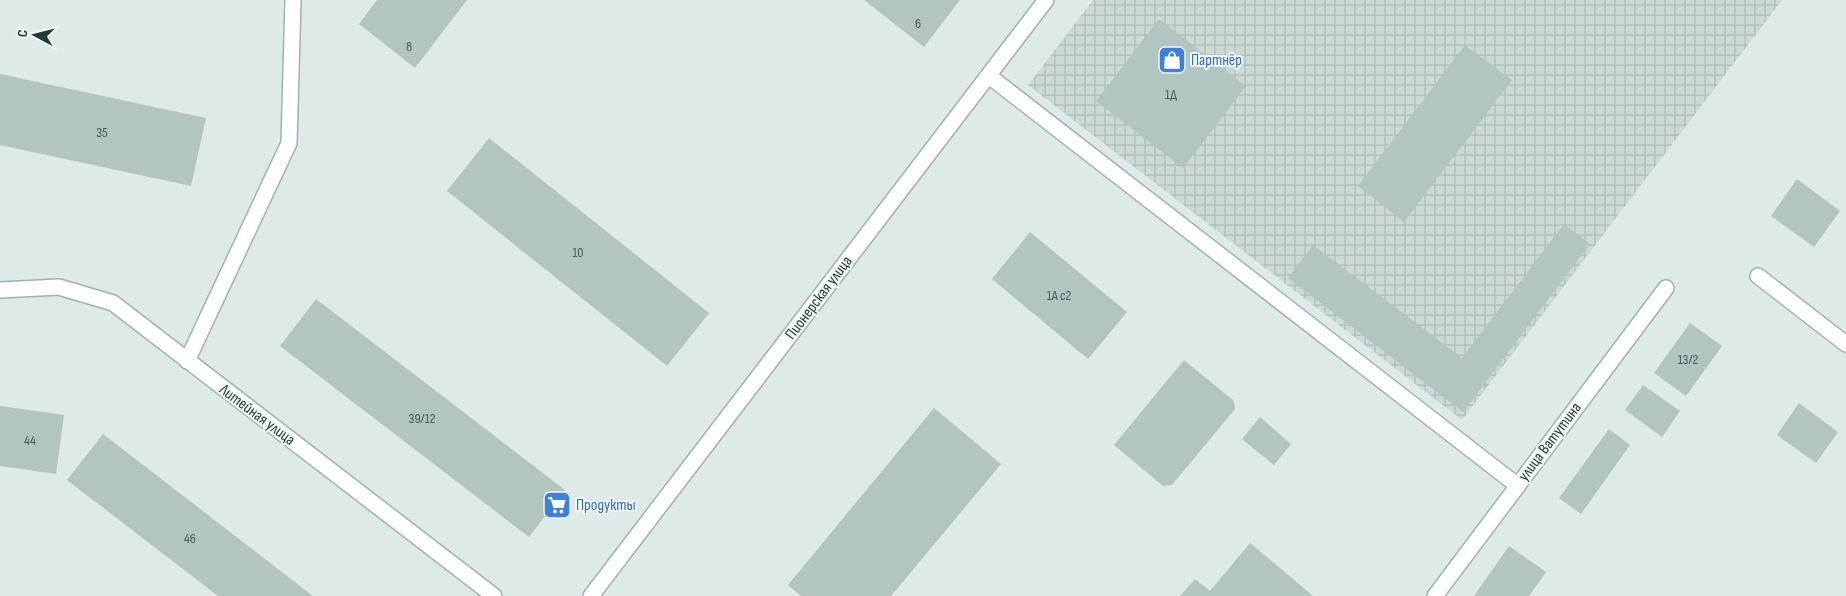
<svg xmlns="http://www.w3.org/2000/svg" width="1846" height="596" viewBox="0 0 1846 596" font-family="'Sofia Sans Condensed',sans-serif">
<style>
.industrial{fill:url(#industrial-grid)}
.building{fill:#b3c5c1}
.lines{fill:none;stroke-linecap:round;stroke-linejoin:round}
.minor-casing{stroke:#a0b2af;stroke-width:18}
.minor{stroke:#fff;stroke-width:15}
.labels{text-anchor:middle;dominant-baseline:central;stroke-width:4;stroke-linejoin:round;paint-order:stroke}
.number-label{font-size:14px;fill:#435e5a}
.shop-label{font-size:16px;fill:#366cbe;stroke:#eef7f4;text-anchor:start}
.street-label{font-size:16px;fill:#1e3b38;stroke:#eef7f4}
</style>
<defs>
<pattern id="industrial-grid" width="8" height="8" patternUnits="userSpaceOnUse" patternTransform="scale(1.25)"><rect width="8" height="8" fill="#ccdad6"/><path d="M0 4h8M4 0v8" fill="none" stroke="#afbcb8"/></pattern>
</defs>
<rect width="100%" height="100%" fill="#ddeae7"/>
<path class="industrial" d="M 1093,0 L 1782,0 L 1462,420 L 1028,85 Z"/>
<path class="building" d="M 377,0 L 467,0 L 415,68 L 359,24 Z
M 864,0 L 960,0 L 924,47 Z
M 1159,19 L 1246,86 L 1183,168 L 1096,101 Z
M 1465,45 L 1512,80 L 1404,222 L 1358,186 Z
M 0,74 L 206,118 L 191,186 L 0,145 Z
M 489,138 L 709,313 L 667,366 L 447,191 Z
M 1797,179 L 1840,211 L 1814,247 L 1771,216 Z
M 1564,224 L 1590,244 L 1463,412 L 1288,278 L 1313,245 L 1462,358 Z
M 1030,232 L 1127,312 L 1088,359 L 992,279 Z
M 316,299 L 565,490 L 529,537 L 280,346 Z
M 1690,323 L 1722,346 L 1686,396 L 1654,373 Z
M 1184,360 L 1234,401 L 1235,409 L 1172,485 L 1163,486 L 1114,445 Z
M 1643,385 L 1680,411 L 1662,437 L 1625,410 Z
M 1799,403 L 1838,432 L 1816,463 L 1777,435 Z
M 0,406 L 64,415 L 56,474 L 0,466 Z
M 934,408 L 1001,464 L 891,596 L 801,596 L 788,585 Z
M 1260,417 L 1291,444 L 1274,465 L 1242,439 Z
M 1609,429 L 1630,445 L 1581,514 L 1559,498 Z
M 103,434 L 313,596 L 218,596 L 67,480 Z
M 1250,543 L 1313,596 L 1180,596 L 1195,579 L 1210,591 Z
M 1509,546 L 1546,572 L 1529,596 L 1474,596 Z"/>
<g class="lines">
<g class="minor-casing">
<path id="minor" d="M 989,76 L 1518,486
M 1758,276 L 1846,344
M 0,290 L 59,287 L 113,303 L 494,596
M 187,361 L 289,143 L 293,0
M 591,596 L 1046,0
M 1435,596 L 1666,288"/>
</g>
<use href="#minor" class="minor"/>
</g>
<defs>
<g id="shop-square" transform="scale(1.4375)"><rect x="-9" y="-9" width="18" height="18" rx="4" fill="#3f7fe0" stroke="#eef7f4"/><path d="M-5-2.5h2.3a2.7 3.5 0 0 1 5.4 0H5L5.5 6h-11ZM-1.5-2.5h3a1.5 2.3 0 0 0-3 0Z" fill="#fff"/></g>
<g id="supermarket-square" transform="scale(1.4375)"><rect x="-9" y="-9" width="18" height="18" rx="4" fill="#3f7fe0" stroke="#eef7f4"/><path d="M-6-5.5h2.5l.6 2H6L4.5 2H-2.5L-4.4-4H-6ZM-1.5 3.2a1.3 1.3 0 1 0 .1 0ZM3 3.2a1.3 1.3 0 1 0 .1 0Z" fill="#fff"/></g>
</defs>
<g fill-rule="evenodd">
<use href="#shop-square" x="1172" y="60"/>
<use href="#supermarket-square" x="557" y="505"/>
</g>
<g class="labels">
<g class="number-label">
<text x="918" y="23">6</text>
<text x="409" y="46">8</text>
<text x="1171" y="94">1Д</text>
<text x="102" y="132">35</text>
<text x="578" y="252">10</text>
<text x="1059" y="295">1А с2</text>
<text x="1688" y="359">13/2</text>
<text x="422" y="418">39/12</text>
<text x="30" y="440">44</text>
<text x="190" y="538">46</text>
</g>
<g class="shop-label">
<text x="1191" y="60">Партнёр</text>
<text x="576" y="505">Продукты</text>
</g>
<g class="street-label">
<text transform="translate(819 298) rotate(-53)">Пионерская улица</text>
<text transform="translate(257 415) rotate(37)">Литейная улица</text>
<text transform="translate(1550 442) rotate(-53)">улица Ватутина</text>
</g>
</g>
<g transform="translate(35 35) rotate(277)" stroke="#eef7f4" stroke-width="4" paint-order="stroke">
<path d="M0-4L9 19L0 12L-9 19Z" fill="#1e3b38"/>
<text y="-8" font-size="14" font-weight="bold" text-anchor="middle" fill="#1e3b38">С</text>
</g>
</svg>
